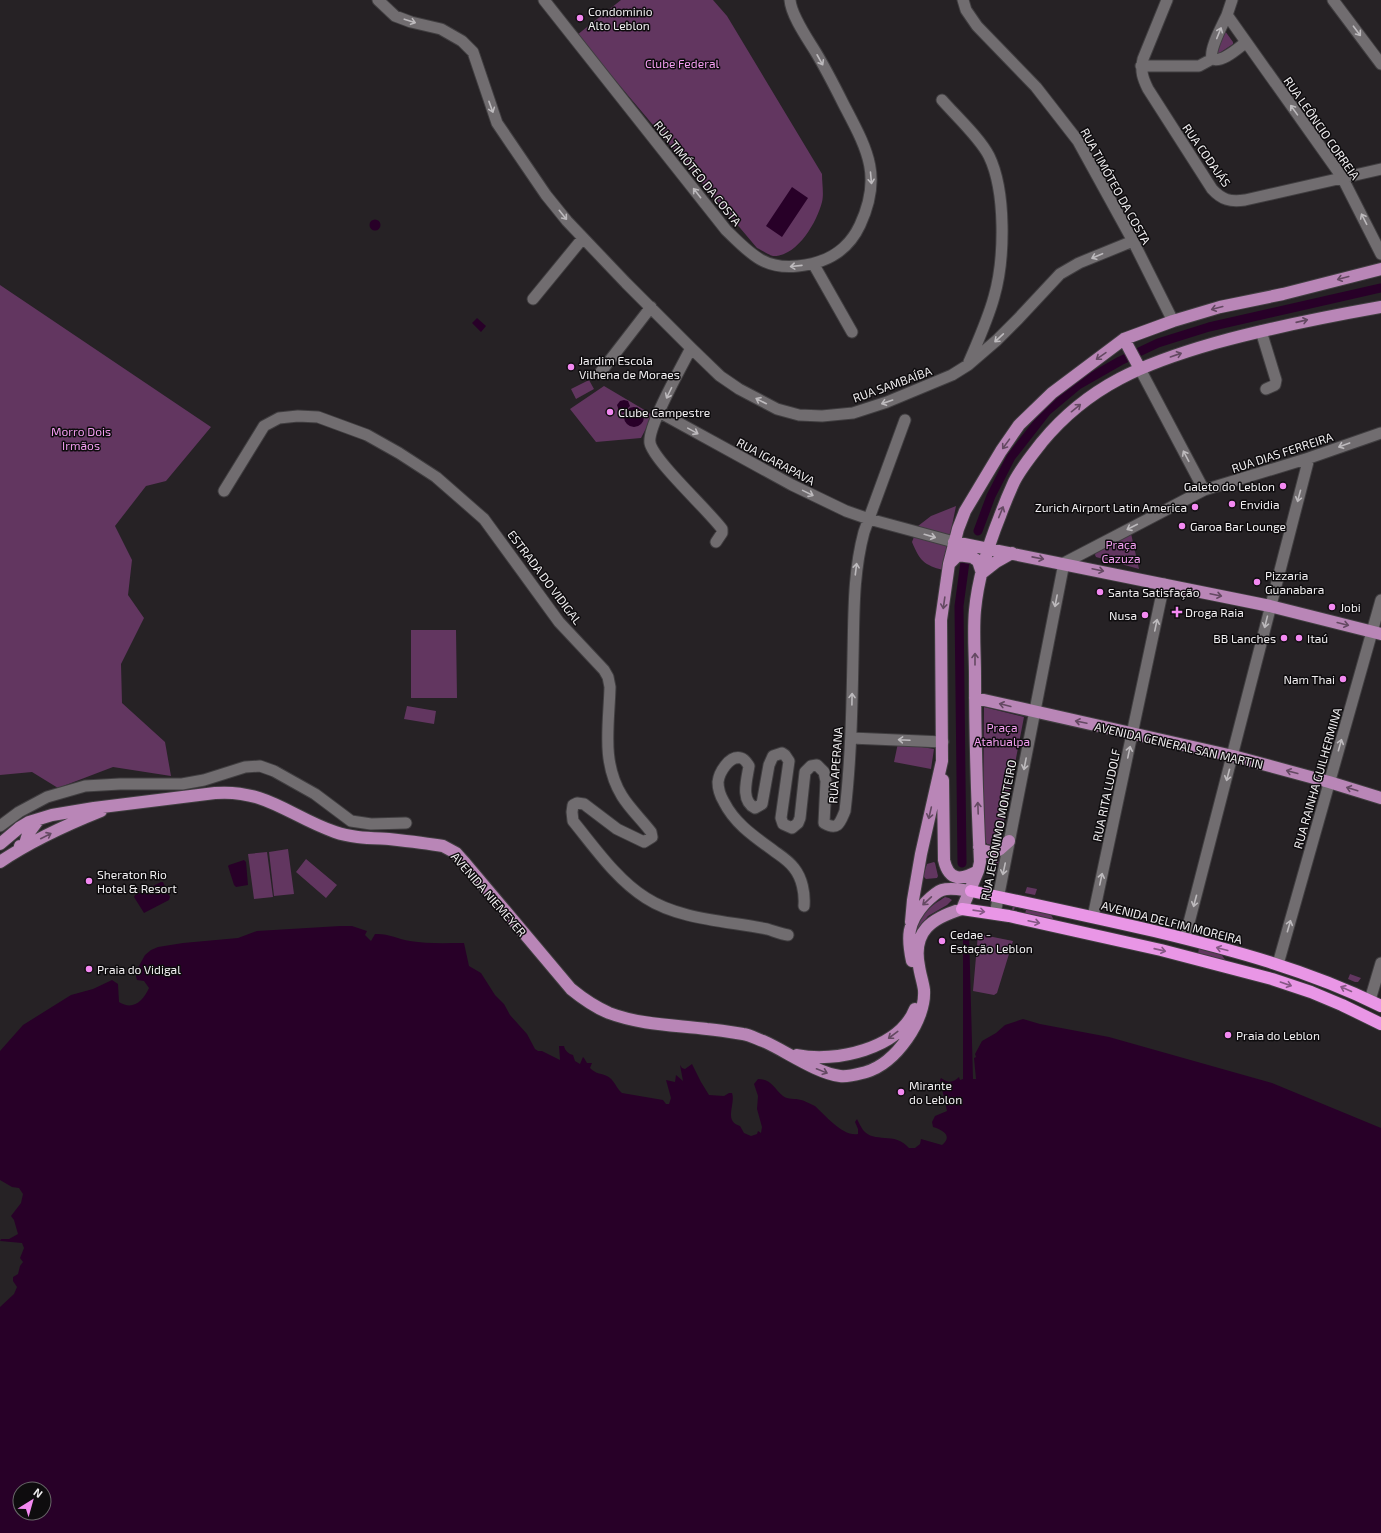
<svg xmlns="http://www.w3.org/2000/svg" width="1381" height="1533" viewBox="0 0 1381 1533" font-family="'Exo 2',sans-serif">
<style>
.green{fill:#623660}
.water{fill:#280028;fill-rule:evenodd}
.lines{fill:none;stroke-linecap:round;stroke-linejoin:round}
.canal{stroke:#280028;stroke-width:9}
.minor-casing{stroke:#403e40;stroke-width:13}
.major-casing{stroke:#403e40;stroke-width:14}
.highway-casing{stroke:#403e40;stroke-width:14}
.minor{stroke:#716d70;stroke-width:11}
.major{stroke:#b986b7;stroke-width:12}
.highway{stroke:#e996e6;stroke-width:12}
.oneway{stroke:#bdbabd}
.oneway2{stroke:#644962}
.oneway3{stroke:#865885}
.poi-dot{fill:#f389f1;stroke:#0e0c0e;stroke-width:1.5}
.labels{text-anchor:middle;dominant-baseline:central;stroke-width:3;stroke-linejoin:round;paint-order:stroke}
.poi-label{font-size:12px;fill:#f0eef0;stroke:#0e0c0e;text-anchor:start}
.park-label{font-size:12px;fill:#f39df0;stroke:#0e0c0e}
.street-label{font-size:12px;fill:#f0eef0;stroke:#0e0c0e}
</style>
<rect width="100%" height="100%" fill="#262225"/>
<path class="green" d="M 621,0 L 713,0 L 727,16 L 822,174 C 822,183 824,194 822,202 C 817,222 797,257 773,256 C 768,255 762,250 757,248 L 577,35 Z
M 1225,31 L 1233,42 L 1233,44 L 1218,54 L 1217,53 L 1222,32 Z
M 0,285 L 211,427 L 166,481 L 146,486 L 115,526 L 132,560 L 128,595 L 144,618 L 121,664 L 122,703 L 165,742 L 171,776 L 113,767 L 58,788 L 32,772 L 0,775 Z
M 589,380 L 594,389 L 576,399 L 571,389 Z
M 604,386 L 653,415 L 641,438 L 596,442 L 570,409 Z
M 956,506 L 943,570 C 924,565 920,561 912,542 L 918,526 L 931,516 Z
M 1130,529 L 1139,569 L 1096,557 L 1095,555 L 1096,551 Z
M 411,630 L 456,630 L 457,698 L 411,698 Z
M 407,706 L 436,711 L 434,724 L 404,719 Z
M 984,707 L 1024,717 L 1000,841 L 996,846 L 987,844 L 983,838 Z
M 898,743 L 934,749 L 931,769 L 894,762 Z
M 288,849 L 294,894 L 274,896 L 269,852 Z
M 267,852 L 273,897 L 254,899 L 248,854 Z
M 985,856 L 994,860 L 1000,858 L 995,875 L 985,870 Z
M 306,859 L 337,885 L 326,898 L 296,872 Z
M 934,862 L 935,863 L 938,876 L 937,878 L 926,879 L 923,876 L 927,864 Z
M 1027,887 L 1037,889 L 1035,895 L 1025,893 Z
M 945,897 L 949,898 L 952,900 L 947,905 L 928,916 L 915,933 C 915,916 933,905 945,897 Z
M 1013,905 L 1050,913 L 1054,920 L 1025,914 L 1026,910 L 1015,907 L 1014,910 L 1012,910 Z
M 978,934 L 1013,941 L 997,993 L 994,995 L 973,991 Z
M 1199,948 L 1221,954 L 1226,961 L 1198,954 Z
M 1350,974 L 1361,978 L 1358,982 L 1355,982 L 1348,979 Z"/>
<path class="water" d="M 792,187 L 808,198 L 782,237 L 766,226 Z
M369.5 225a5.5 5.5 0 1 1 11 0a5.5 5.5 0 1 1-11 0Z
M 477,318 L 486,326 L 481,332 L 472,323 Z
M 624,400 L 628,401 L 630,406 L 623,413 L 619,411 L 617,405 L 620,401 Z
M624 417a10 10 0 1 1 20 0a10 10 0 1 1-20 0Z
M 244,860 L 246,862 L 248,885 L 236,887 L 234,885 L 228,866 L 229,865 Z
M 161,882 L 163,882 L 170,897 L 169,900 L 144,913 L 134,897 L 135,895 Z
M 340,926 L 352,926 L 367,931 L 365,935 L 371,941 L 375,934 C 387,933 398,939 410,941 C 427,944 446,943 464,943 L 469,966 L 481,973 L 495,995 L 504,1004 L 510,1015 L 527,1034 L 535,1049 L 538,1051 L 542,1051 L 560,1060 L 559,1046 L 564,1046 C 565,1051 569,1054 573,1055 L 575,1061 L 580,1064 L 583,1057 L 584,1058 L 587,1063 L 592,1063 L 590,1068 C 596,1074 600,1073 607,1076 C 614,1079 616,1088 622,1093 L 663,1100 L 666,1104 L 669,1104 L 671,1098 L 666,1080 L 675,1082 L 676,1075 L 683,1081 L 680,1065 L 682,1068 L 685,1069 L 692,1064 L 701,1082 L 709,1095 L 724,1096 L 729,1093 L 732,1093 C 736,1104 723,1121 740,1126 L 744,1133 L 751,1136 L 757,1134 L 758,1131 L 761,1133 L 762,1127 L 757,1109 L 758,1096 L 754,1084 L 758,1079 C 772,1079 774,1089 783,1096 C 788,1100 795,1098 801,1100 C 803,1100 813,1105 815,1106 C 825,1115 843,1137 858,1134 L 858,1129 L 855,1122 L 857,1119 C 859,1123 861,1127 863,1130 C 874,1144 895,1131 909,1148 L 915,1148 L 920,1144 L 921,1139 L 942,1145 C 953,1136 943,1130 933,1127 L 932,1122 L 935,1116 L 947,1111 L 940,1080 L 941,1078 C 948,1083 953,1083 959,1077 L 960,1080 L 963,1079 L 963,932 L 969,932 L 973,1079 L 976,1079 L 974,1058 L 976,1057 L 975,1054 L 982,1041 L 996,1033 L 1005,1025 L 1023,1019 L 1040,1024 L 1109,1037 L 1272,1083 L 1381,1128 L 1381,1533 L 0,1533 L 0,1307 L 14,1294 L 17,1287 L 13,1281 L 13,1277 L 18,1274 L 20,1266 L 23,1262 L 20,1258 L 24,1248 L 22,1243 L 0,1241 L 1,1239 L 9,1239 L 18,1234 L 14,1220 L 11,1216 L 21,1203 L 23,1194 L 19,1188 L 12,1187 L 0,1180 L 0,1051 L 23,1025 L 71,995 L 93,989 L 112,980 L 118,984 L 119,1002 C 133,1011 143,1001 149,988 L 144,981 L 137,980 L 135,973 L 145,955 L 151,950 L 158,947 L 183,943 L 238,938 L 257,931 ZM 20,1489 L 44,1489 L 44,1513 L 20,1513 Z"/>
<g class="lines">
<path class="canal" d="M 978,531 L 991,496 L 1011,457 L 1047,411 L 1078,385 L 1120,361 L 1158,343 L 1209,327 L 1381,288
M 962,863 L 959,606 L 965,562"/>
<g class="minor-casing">
<path id="minor" d="M 378,0 L 395,16 L 411,22 L 441,29 L 462,41 L 473,52 L 497,123 L 546,195 L 567,221 L 626,283 L 691,348 L 720,376 L 739,389 L 777,409 L 799,415 L 822,416 L 853,413 L 887,402 L 952,375 L 968,365 L 997,340 L 1018,319 L 1060,274 L 1079,263 L 1133,241
M 544,0 L 726,230 C 749,252 763,270 798,266 C 827,263 848,251 860,225 C 883,176 867,149 844,105 C 835,87 826,69 815,51 C 807,38 791,15 790,0
M 963,0 L 966,10 L 977,26 L 1036,87 L 1078,141 L 1133,241 L 1173,321
M 1167,0 L 1143,59 C 1140,71 1143,79 1148,89 L 1212,189 C 1222,200 1230,202 1245,200 L 1381,169
M 1232,0 L 1227,15 L 1342,177 L 1381,254
M 1333,0 L 1381,64
M 1227,15 C 1222,26 1209,49 1212,59 C 1222,63 1237,49 1245,43
M 1141,66 L 1199,66 L 1212,59
M 942,100 C 955,115 980,138 989,156 C 1006,191 1005,259 994,297 C 988,319 978,341 969,362
M 814,265 L 852,332
M 533,299 L 583,238
M 1261,331 L 1276,380 L 1275,385 L 1266,389
M 691,348 C 682,366 647,427 650,443 C 654,461 708,510 722,529 L 722,533 L 716,542
M 1140,369 L 1204,490
M 600,373 L 651,307
M 659,412 L 792,485 L 846,511 L 869,519 L 954,542
M 224,491 L 264,426 L 279,418 L 298,416 L 318,417 L 367,435 L 399,453 L 436,477 L 484,519 L 559,622 L 604,670 L 608,677 L 610,687 C 609,725 601,762 622,796 C 630,809 642,820 651,832 L 652,837 L 644,842 L 617,829 L 584,804 L 577,803 L 573,805 L 572,812 L 573,821 C 595,848 617,880 646,898 C 680,920 729,921 767,929 C 774,931 781,934 788,935
M 851,738 L 943,742
M 0,826 L 19,812 L 47,797 L 85,786 L 120,784 L 182,784 L 204,780 L 245,767 L 260,766 L 274,771 L 315,794 L 351,821 L 371,824 L 406,823
M 804,906 C 805,893 802,878 794,868 C 789,861 781,856 774,851 C 755,837 735,824 724,802 C 721,797 718,789 718,782 C 719,773 729,755 741,758 C 745,759 747,763 749,766 C 747,779 740,801 755,808 L 762,804 L 769,765 L 773,756 L 782,753 L 785,755 L 789,761 L 781,818 L 783,824 L 792,828 L 798,823 L 800,818 L 805,772 L 811,766 L 817,765 L 824,772 L 826,781 L 824,823 C 838,831 840,823 845,811 C 851,760 852,708 853,656 C 854,614 853,573 864,532 L 905,420
M 995,914 L 1064,563 L 1204,490 L 1309,458 L 1381,433
M 1093,917 L 1164,584
M 1185,938 L 1309,458
M 1278,964 L 1381,600
M 1370,1000 L 1381,963"/>
</g>
<g class="major-casing">
<path id="major" d="M 1124,339 L 1140,369
M 954,542 L 1270,606 L 1381,634
M 949,564 L 958,555 L 972,557 L 978,561 L 982,573
M 982,573 L 996,562 L 1012,553
M 975,698 L 1233,756 L 1329,782 L 1381,798
M 943,780 L 944,860 C 949,882 962,880 978,871
M 0,844 L 19,828 L 29,822 L 52,815 L 94,808 L 215,793 C 266,789 291,817 335,832 C 352,838 371,838 389,839 C 407,841 425,843 443,846 L 456,853 L 465,863 L 571,989 C 582,998 595,1007 609,1013 C 641,1025 674,1025 707,1029 C 719,1030 731,1032 743,1034 C 750,1035 757,1039 763,1041 C 786,1051 816,1073 840,1076 C 849,1077 858,1074 866,1072 C 896,1063 926,1020 924,990 C 923,982 920,974 919,966 C 912,931 932,918 962,909 L 978,871 L 980,862 C 977,799 975,737 975,675 C 975,654 973,631 975,610 C 978,578 988,546 1000,516 C 1004,505 1009,493 1014,482 C 1021,468 1032,455 1042,442 C 1089,385 1145,363 1215,343 C 1269,328 1325,317 1381,307
M 20,846 L 24,847 L 28,834 L 39,819
M 979,847 L 982,850 L 993,853 L 1000,849 L 1009,841
M 0,862 C 31,841 66,825 101,811
M 911,922 L 913,900 L 921,854 L 942,761 L 941,620 L 949,564 L 958,529 L 965,511 L 1001,451 L 1019,425 L 1052,393 L 1124,339 L 1173,321 L 1220,307 L 1283,294 L 1381,269
M 912,961 C 907,937 907,923 925,903 C 929,899 936,892 942,890 C 951,887 962,890 971,891
M 797,1055 C 835,1063 899,1049 915,1009"/>
</g>
<g class="highway-casing">
<path id="highway" d="M 971,891 C 1032,904 1093,917 1154,931 C 1233,950 1308,970 1381,1006
M 962,909 L 1009,916 L 1161,950 L 1272,979 L 1311,992 L 1342,1005 L 1381,1024"/>
</g>
<use href="#minor" class="minor"/>
<use href="#major" class="major"/>
<use href="#highway" class="highway"/>
</g>
<defs><path id="oneway-shaft" d="M-6 0H5M1.5-3L5.5 0L1.5 3" fill="none" stroke-width="1.6" stroke-linecap="round" stroke-linejoin="round"/></defs>
<g class="oneway">
<use href="#oneway-shaft" transform="translate(410 21) rotate(18)"/>
<use href="#oneway-shaft" transform="translate(1357 31) rotate(53)"/>
<use href="#oneway-shaft" transform="translate(1219 33) rotate(-68)"/>
<use href="#oneway-shaft" transform="translate(820 60) rotate(61)"/>
<use href="#oneway-shaft" transform="translate(491 107) rotate(70)"/>
<use href="#oneway-shaft" transform="translate(1294 110) rotate(-126)"/>
<use href="#oneway-shaft" transform="translate(871 178) rotate(85)"/>
<use href="#oneway-shaft" transform="translate(697 193) rotate(-128)"/>
<use href="#oneway-shaft" transform="translate(563 215) rotate(51)"/>
<use href="#oneway-shaft" transform="translate(1364 219) rotate(-117)"/>
<use href="#oneway-shaft" transform="translate(1097 256) rotate(157)"/>
<use href="#oneway-shaft" transform="translate(796 266) rotate(174)"/>
<use href="#oneway-shaft" transform="translate(999 338) rotate(137)"/>
<use href="#oneway-shaft" transform="translate(669 393) rotate(116)"/>
<use href="#oneway-shaft" transform="translate(761 401) rotate(-153)"/>
<use href="#oneway-shaft" transform="translate(887 402) rotate(161)"/>
<use href="#oneway-shaft" transform="translate(693 431) rotate(29)"/>
<use href="#oneway-shaft" transform="translate(1344 445) rotate(160)"/>
<use href="#oneway-shaft" transform="translate(1186 456) rotate(-118)"/>
<use href="#oneway-shaft" transform="translate(808 493) rotate(26)"/>
<use href="#oneway-shaft" transform="translate(1299 496) rotate(105)"/>
<use href="#oneway-shaft" transform="translate(1132 527) rotate(153)"/>
<use href="#oneway-shaft" transform="translate(930 536) rotate(16)"/>
<use href="#oneway-shaft" transform="translate(856 569) rotate(-83)"/>
<use href="#oneway-shaft" transform="translate(1056 601) rotate(101)"/>
<use href="#oneway-shaft" transform="translate(1266 622) rotate(104)"/>
<use href="#oneway-shaft" transform="translate(1156 625) rotate(-78)"/>
<use href="#oneway-shaft" transform="translate(852 699) rotate(-89)"/>
<use href="#oneway-shaft" transform="translate(904 740) rotate(-177)"/>
<use href="#oneway-shaft" transform="translate(1340 745) rotate(-74)"/>
<use href="#oneway-shaft" transform="translate(1129 752) rotate(-78)"/>
<use href="#oneway-shaft" transform="translate(1025 764) rotate(101)"/>
<use href="#oneway-shaft" transform="translate(1228 775) rotate(105)"/>
<use href="#oneway-shaft" transform="translate(1004 869) rotate(102)"/>
<use href="#oneway-shaft" transform="translate(1101 879) rotate(-78)"/>
<use href="#oneway-shaft" transform="translate(1195 901) rotate(105)"/>
<use href="#oneway-shaft" transform="translate(1289 926) rotate(-74)"/>
</g>
<g class="oneway2">
<use href="#oneway-shaft" transform="translate(1343 278) rotate(165)"/>
<use href="#oneway-shaft" transform="translate(1217 308) rotate(165)"/>
<use href="#oneway-shaft" transform="translate(1302 321) rotate(-13)"/>
<use href="#oneway-shaft" transform="translate(1176 355) rotate(-19)"/>
<use href="#oneway-shaft" transform="translate(1101 356) rotate(145)"/>
<use href="#oneway-shaft" transform="translate(1076 408) rotate(-39)"/>
<use href="#oneway-shaft" transform="translate(1006 444) rotate(126)"/>
<use href="#oneway-shaft" transform="translate(1001 512) rotate(-68)"/>
<use href="#oneway-shaft" transform="translate(1038 558) rotate(11)"/>
<use href="#oneway-shaft" transform="translate(1098 570) rotate(12)"/>
<use href="#oneway-shaft" transform="translate(1216 595) rotate(12)"/>
<use href="#oneway-shaft" transform="translate(944 603) rotate(98)"/>
<use href="#oneway-shaft" transform="translate(1343 624) rotate(14)"/>
<use href="#oneway-shaft" transform="translate(975 659) rotate(-90)"/>
<use href="#oneway-shaft" transform="translate(1005 705) rotate(-166)"/>
<use href="#oneway-shaft" transform="translate(1081 722) rotate(-168)"/>
<use href="#oneway-shaft" transform="translate(1292 772) rotate(-165)"/>
<use href="#oneway-shaft" transform="translate(1352 789) rotate(-163)"/>
<use href="#oneway-shaft" transform="translate(978 808) rotate(-92)"/>
<use href="#oneway-shaft" transform="translate(930 813) rotate(103)"/>
<use href="#oneway-shaft" transform="translate(46 836) rotate(-27)"/>
<use href="#oneway-shaft" transform="translate(927 901) rotate(137)"/>
<use href="#oneway-shaft" transform="translate(893 1035) rotate(143)"/>
<use href="#oneway-shaft" transform="translate(822 1071) rotate(22)"/>
</g>
<g class="oneway3">
<use href="#oneway-shaft" transform="translate(979 911) rotate(8)"/>
<use href="#oneway-shaft" transform="translate(1034 922) rotate(12)"/>
<use href="#oneway-shaft" transform="translate(1222 949) rotate(-165)"/>
<use href="#oneway-shaft" transform="translate(1160 950) rotate(13)"/>
<use href="#oneway-shaft" transform="translate(1286 984) rotate(19)"/>
<use href="#oneway-shaft" transform="translate(1346 989) rotate(-156)"/>
</g>
<g class="poi-dot">
<circle cx="580" cy="18" r="4"/>
<circle cx="571" cy="367" r="4"/>
<circle cx="610" cy="412" r="4"/>
<circle cx="1283" cy="486" r="4"/>
<circle cx="1232" cy="504" r="4"/>
<circle cx="1195" cy="507" r="4"/>
<circle cx="1182" cy="526" r="4"/>
<circle cx="1257" cy="582" r="4"/>
<circle cx="1100" cy="592" r="4"/>
<circle cx="1332" cy="607" r="4"/>
<path d="M1175 606h4v4h4v4h-4v4h-4v-4h-4v-4h4z"/>
<circle cx="1145" cy="615" r="4"/>
<circle cx="1284" cy="638" r="4"/>
<circle cx="1299" cy="638" r="4"/>
<circle cx="1343" cy="679" r="4"/>
<circle cx="89" cy="881" r="4"/>
<circle cx="942" cy="941" r="4"/>
<circle cx="89" cy="969" r="4"/>
<circle cx="1228" cy="1035" r="4"/>
<circle cx="901" cy="1092" r="4"/>
</g>
<g class="labels">
<g class="poi-label">
<text x="588" y="11">Condominio<tspan x="588" dy="14">Alto Leblon</tspan></text>
<text x="579" y="360">Jardim Escola<tspan x="579" dy="14">Vilhena de Moraes</tspan></text>
<text x="618" y="412">Clube Campestre</text>
<text x="1275" y="486" text-anchor="end">Galeto do Leblon</text>
<text x="1240" y="504">Envidia</text>
<text x="1187" y="507" text-anchor="end">Zurich Airport Latin America</text>
<text x="1190" y="526">Garoa Bar Lounge</text>
<text x="1265" y="575">Pizzaria<tspan x="1265" dy="14">Guanabara</tspan></text>
<text x="1108" y="592">Santa Satisfação</text>
<text x="1340" y="607">Jobi</text>
<text x="1185" y="612">Droga Raia</text>
<text x="1137" y="615" text-anchor="end">Nusa</text>
<text x="1276" y="638" text-anchor="end">BB Lanches</text>
<text x="1307" y="638">Itaú</text>
<text x="1335" y="679" text-anchor="end">Nam Thai</text>
<text x="97" y="874">Sheraton Rio<tspan x="97" dy="14">Hotel &amp; Resort</tspan></text>
<text x="950" y="934">Cedae -<tspan x="950" dy="14">Estação Leblon</tspan></text>
<text x="97" y="969">Praia do Vidigal</text>
<text x="1236" y="1035">Praia do Leblon</text>
<text x="909" y="1085">Mirante<tspan x="909" dy="14">do Leblon</tspan></text>
</g>
<g class="park-label">
<text x="682" y="63">Clube Federal</text>
<text x="81" y="431">Morro Dois<tspan x="81" dy="14">Irmãos</tspan></text>
<text x="1121" y="544">Praça<tspan x="1121" dy="14">Cazuza</tspan></text>
<text x="1002" y="727">Praça<tspan x="1002" dy="14">Atahualpa</tspan></text>
</g>
<g class="street-label">
<text transform="translate(1322 128) rotate(55)">RUA LEÔNCIO CORREIA</text>
<text transform="translate(1207 155) rotate(55)">RUA CODAJÁS</text>
<text transform="translate(698 173) rotate(51)">RUA TIMÓTEO DA COSTA</text>
<text transform="translate(1116 186) rotate(61)">RUA TIMÓTEO DA COSTA</text>
<text transform="translate(892 384) rotate(-20)">RUA SAMBAÍBA</text>
<text transform="translate(1282 452) rotate(-18)">RUA DIAS FERREIRA</text>
<text transform="translate(776 461) rotate(28)">RUA IGARAPAVA</text>
<text transform="translate(545 577) rotate(53)">ESTRADA DO VIDIGAL</text>
<text transform="translate(1179 745) rotate(13)">AVENIDA GENERAL SAN MARTIN</text>
<text transform="translate(835 765) rotate(-86)">RUA APERANA</text>
<text transform="translate(1317 778) rotate(-74)">RUA RAINHA GUILHERMINA</text>
<text transform="translate(1106 795) rotate(-78)">RUA RITA LUDOLF</text>
<text transform="translate(998 830) rotate(-79)">RUA JERÔNIMO MONTEIRO</text>
<text transform="translate(489 894) rotate(49)">AVENIDA NIEMEYER</text>
<text transform="translate(1172 922) rotate(14)">AVENIDA DELFIM MOREIRA</text>
</g>
</g>
<g transform="translate(32 1501) rotate(37)"><circle r="19" fill="#0e0c0e" stroke="#686668"/>
<path d="M0-3L7 15L0 10L-7 15Z" fill="#f389f1"/>
<text y="-6" font-size="11" font-weight="bold" text-anchor="middle" fill="#f0eef0">N</text>
</g>
</svg>
